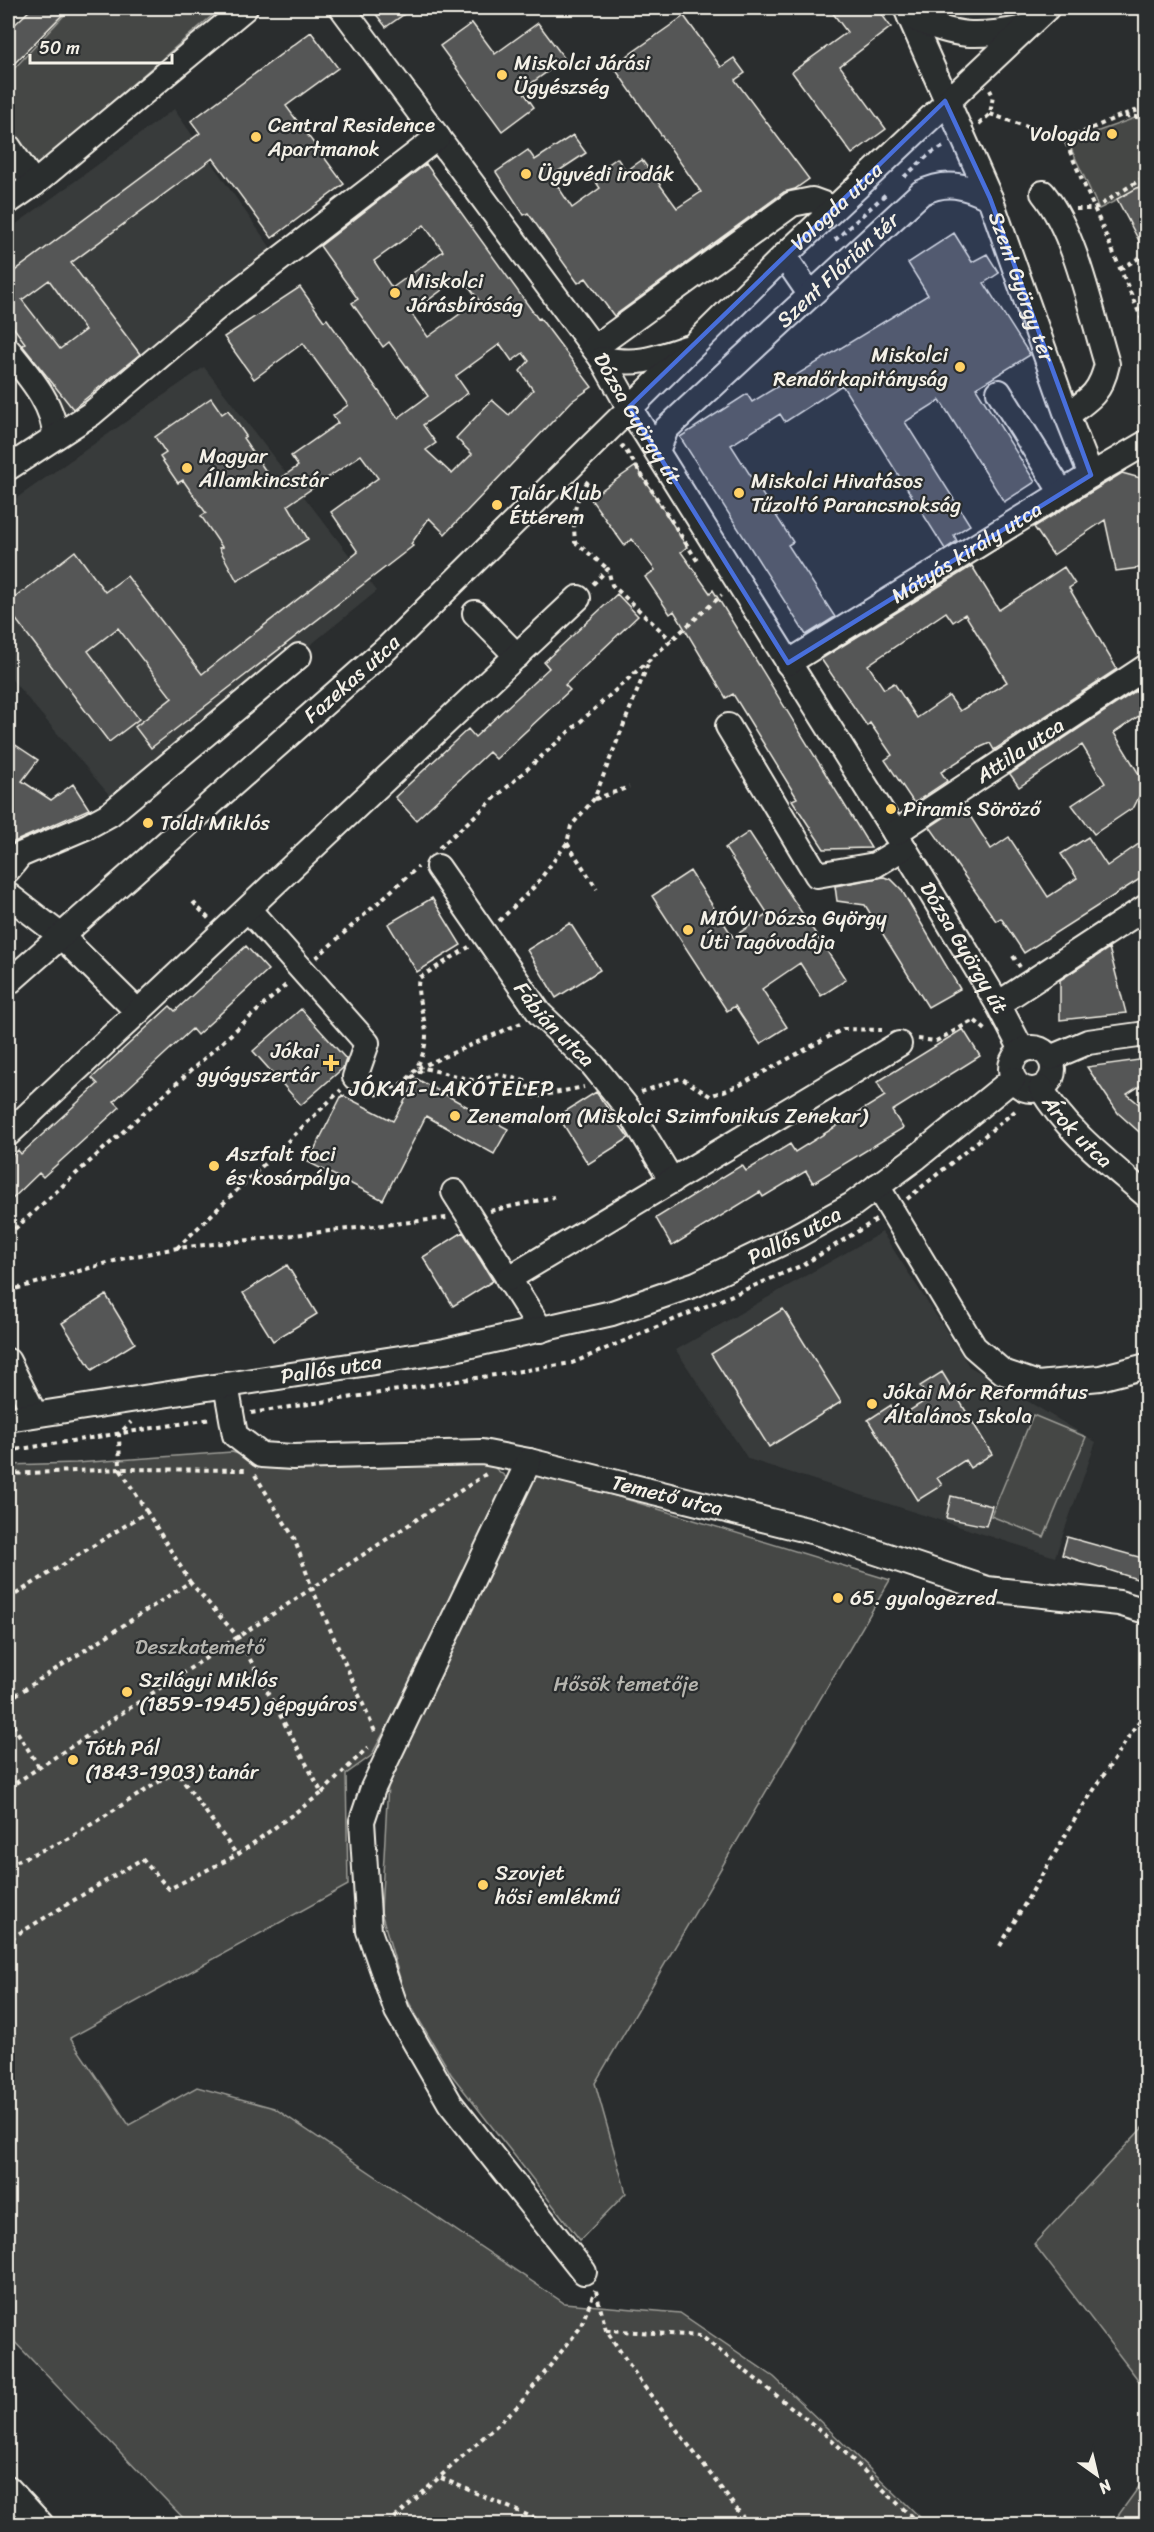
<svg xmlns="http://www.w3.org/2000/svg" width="1154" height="2532" viewBox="0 0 1154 2532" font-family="Sriracha,sans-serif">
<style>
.built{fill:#373a3a}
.green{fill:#444645;stroke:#9c9c96;stroke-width:1.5}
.building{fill:#555756;stroke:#f4f1e8;stroke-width:1.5;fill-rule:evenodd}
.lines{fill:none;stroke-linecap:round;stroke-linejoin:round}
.minor-casing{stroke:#f4f1e8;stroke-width:28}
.path{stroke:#f4f1e8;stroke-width:4;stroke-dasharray:4.5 4.5;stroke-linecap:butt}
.minor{stroke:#2a2d2e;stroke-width:24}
.marked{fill:#486fdb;fill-opacity:0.2;stroke:#486fdb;stroke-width:4.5;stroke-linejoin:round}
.poi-dot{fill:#ffd166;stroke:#2a2d2e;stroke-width:2}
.labels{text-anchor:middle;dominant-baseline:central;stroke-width:4.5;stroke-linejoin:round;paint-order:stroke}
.poi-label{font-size:21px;fill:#f4f1e8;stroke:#2a2d2e;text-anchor:start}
.street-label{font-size:21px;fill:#f4f1e8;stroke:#2a2d2e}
.park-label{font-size:21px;fill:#b6b5af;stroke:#2a2d2e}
.neighbourhood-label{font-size:22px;letter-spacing:1.5px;fill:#f4f1e8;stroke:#2a2d2e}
</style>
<rect width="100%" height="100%" fill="#2a2d2e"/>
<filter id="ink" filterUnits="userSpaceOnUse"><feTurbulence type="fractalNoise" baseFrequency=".0167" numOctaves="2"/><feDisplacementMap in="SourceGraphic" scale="12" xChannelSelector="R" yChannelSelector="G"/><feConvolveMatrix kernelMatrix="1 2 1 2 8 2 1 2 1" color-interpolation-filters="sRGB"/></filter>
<g filter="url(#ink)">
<path class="built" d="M 174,109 L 273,251 L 68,423 L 8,343 L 8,230 Z
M 204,367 L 377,591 L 116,803 L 8,675 L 8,504 Z
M 882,1232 L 969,1366 L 1096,1442 L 1055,1557 L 748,1459 L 676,1350 Z"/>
<path class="green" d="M 71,8 L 221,8 L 35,168 L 8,130 L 8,75 Z
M 1146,114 L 1146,186 L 1099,209 L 1068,142 Z
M 1033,1415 L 1086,1437 L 1044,1537 L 991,1516 Z
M 232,1452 L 261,1461 L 485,1460 L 507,1478 L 452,1606 L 371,1756 L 346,1774 L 348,1885 L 70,2038 L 129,2125 L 197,2087 L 274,2108 L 564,2303 L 680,2313 L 774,2377 L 927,2524 L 189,2524 L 8,2335 L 8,1465 L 76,1463 Z
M 534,1471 L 890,1580 L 595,2083 L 626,2193 L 580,2240 L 451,2074 L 405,1996 L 381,1912 L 388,1783 Z
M 1146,2124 L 1146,2390 L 1034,2244 Z
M 1146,2477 L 1146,2524 L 1112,2524 Z"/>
<path class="building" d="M 32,8 L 69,8 L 8,70 L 8,31 Z
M 371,8 L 413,8 L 386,27 Z
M 829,8 L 877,8 L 891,27 L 840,66 L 886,129 L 852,154 L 792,72 L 847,32 Z
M 684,16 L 721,67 L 734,58 L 745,73 L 735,80 L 809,179 L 795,189 L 784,192 L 614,316 L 586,278 L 578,283 L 528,213 L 524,215 L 496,172 L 528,150 L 535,160 L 573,135 L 586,153 L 551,176 L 572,208 L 600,188 L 592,176 L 617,158 L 626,171 L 642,160 L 677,208 L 701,192 L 613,66 Z
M 472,23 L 495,54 L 538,23 L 565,59 L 522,90 L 534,107 L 502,131 L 440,46 Z
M 311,32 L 338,68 L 286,106 L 344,184 L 272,238 L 213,158 L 71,263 L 140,354 L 73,409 L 22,345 L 25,343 L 8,320 L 8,276 L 200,133 L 191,121 ZM 49,280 L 85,330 L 60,349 L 22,300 Z
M 426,164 L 538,319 L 540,318 L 592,387 L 572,401 L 445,534 L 429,518 L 411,544 L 413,546 L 151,748 L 135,727 L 172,698 L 118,628 L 88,651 L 139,719 L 109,742 L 8,609 L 8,603 L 75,551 L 105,592 L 127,576 L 202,674 L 358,552 L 331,512 L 378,478 L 361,455 L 288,505 L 308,539 L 237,581 L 219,548 L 222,547 L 201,516 L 206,513 L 183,480 L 178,483 L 160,457 L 166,453 L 155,437 L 211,398 L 222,414 L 228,410 L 246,436 L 243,438 L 274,483 L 298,466 L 291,456 L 338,423 L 333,416 L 348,405 L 303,343 L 254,379 L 224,337 L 300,287 L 324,321 L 327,319 L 398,418 L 428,396 L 389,342 L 383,347 L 352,303 L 358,299 L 320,246 ZM 424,225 L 443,251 L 392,288 L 374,261 ZM 461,276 L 479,300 L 428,337 L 411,313 ZM 500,344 L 512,361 L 523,353 L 529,361 L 520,371 L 533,390 L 509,415 L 492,400 L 456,438 L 472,454 L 452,474 L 426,450 L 436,443 L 423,425 L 468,393 L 456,376 Z
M 1146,183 L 1146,254 L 1117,199 Z
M 954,233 L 972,262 L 987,254 L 999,273 L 984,283 L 1030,355 L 976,388 L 1035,482 L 1004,502 L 940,400 L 905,422 L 970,525 L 954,535 L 957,541 L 945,549 L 842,385 L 785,422 L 780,414 L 731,445 L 793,542 L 788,545 L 835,617 L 806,635 L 680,437 L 747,394 L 752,402 L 928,295 L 908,263 Z
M 636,466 L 687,547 L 681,552 L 710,593 L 713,590 L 871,848 L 824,849 L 792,800 L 797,798 L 733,694 L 726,698 L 674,611 L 670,614 L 645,577 L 655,570 L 632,539 L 624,545 L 590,498 Z
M 1122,473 L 1144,479 L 1146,567 L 1116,571 L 1105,520 L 1053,555 L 1034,527 Z
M 972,566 L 999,610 L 1064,567 L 1075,584 L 1069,588 L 1117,669 L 994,750 L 990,743 L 981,747 L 941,772 L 947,781 L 914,803 L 885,760 L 892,755 L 870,723 L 867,726 L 821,659 ZM 946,612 L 953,622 L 965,614 L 1007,682 L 960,711 L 949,696 L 917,718 L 894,683 L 884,689 L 868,665 Z
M 617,594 L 638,616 L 565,685 L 570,690 L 496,759 L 489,752 L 416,820 L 395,797 L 468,729 L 475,737 L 549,668 L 544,662 Z
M 1146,684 L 1146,711 L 1114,733 L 1145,784 L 1134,807 L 1094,834 L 1072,805 L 1105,783 L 1082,745 L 1019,787 L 1010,774 Z
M 8,740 L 38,760 L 22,781 L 51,800 L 73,784 L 89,809 L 14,842 L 8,848 Z
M 963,805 L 991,849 L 1009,837 L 1048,897 L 1077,878 L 1061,854 L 1088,837 L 1107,866 L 1146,839 L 1146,875 L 1024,953 L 1001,918 L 996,921 L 930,827 Z
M 749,832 L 846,980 L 821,996 L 800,963 L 762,989 L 787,1027 L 760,1044 L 735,1006 L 727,1011 L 652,896 L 690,871 L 733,937 L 768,914 L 725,848 Z
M 884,877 L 892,880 L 901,889 L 960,989 L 928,1007 L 865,905 L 837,901 L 835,886 Z
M 432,898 L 461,945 L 417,972 L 388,924 Z
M 570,923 L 600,970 L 556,998 L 527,950 Z
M 246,946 L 268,970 L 197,1035 L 192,1029 L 114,1101 L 120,1107 L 43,1177 L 39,1173 L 8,1203 L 8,1159 L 18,1150 L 21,1154 L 98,1084 L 92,1078 L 170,1006 L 175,1011 Z
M 1109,948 L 1126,1013 L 1060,1020 L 1060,980 Z
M 301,1009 L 346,1059 L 343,1068 L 301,1105 L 253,1051 Z
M 963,1029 L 980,1056 L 892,1111 L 903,1128 L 813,1183 L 806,1171 L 763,1197 L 760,1192 L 672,1246 L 656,1218 L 742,1165 L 746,1171 L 790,1144 L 795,1152 L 885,1096 L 877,1082 Z
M 1146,1059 L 1146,1082 L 1127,1094 L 1146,1110 L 1146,1138 L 1118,1113 L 1087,1067 Z
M 417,1079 L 508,1129 L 494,1154 L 426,1116 L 383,1200 L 308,1162 L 342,1095 L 393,1121 Z
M 596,1092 L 629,1138 L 588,1164 L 558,1116 Z
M 463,1232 L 493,1281 L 453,1306 L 423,1257 Z
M 287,1265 L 317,1314 L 273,1341 L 243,1293 Z
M 106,1295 L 135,1343 L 92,1370 L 62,1323 Z
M 783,1309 L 841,1402 L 769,1447 L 711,1354 Z
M 942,1372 L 992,1454 L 970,1468 L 965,1460 L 937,1478 L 942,1485 L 918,1500 L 868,1420 L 891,1405 L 898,1418 L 928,1399 L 920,1386 Z
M 951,1496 L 992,1506 L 986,1526 L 946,1518 Z
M 1067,1537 L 1146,1559 L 1146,1582 L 1062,1555 Z"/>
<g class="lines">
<g class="minor-casing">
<g id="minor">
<path id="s1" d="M 342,8 L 602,359 L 629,407 L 895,833 L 998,1004 L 1022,1050"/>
<path id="s2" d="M 906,8 L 990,198 L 1067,415 L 1091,475"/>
<path d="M 910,17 C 957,37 975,38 1025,28"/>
<path d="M 8,146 L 34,184"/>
<path d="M 1043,193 C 1076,234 1091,312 1107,364 C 1101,392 1090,399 1067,415"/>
<path d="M 8,202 L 34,184 L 245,8"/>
<path d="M 784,256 L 810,294"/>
<path d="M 594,348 L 792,204 L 812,200 L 834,208"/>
<path d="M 8,350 C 27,374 55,404 55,437"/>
<path d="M 602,359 C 638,365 651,360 686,348"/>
<path d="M 999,392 L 1062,493"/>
<path id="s3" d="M 657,451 L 666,429 L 921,193 C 946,180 965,185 990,198"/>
<path d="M 8,468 L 91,414 L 220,305 L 438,137"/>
<path d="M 475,613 L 517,656"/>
<path id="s4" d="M 788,663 L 1091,475 L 1146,443"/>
<path d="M 728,726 L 817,875 L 875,865 L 903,848"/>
<path id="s5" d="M 895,833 L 1146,667"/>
<path id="s6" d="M 438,867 L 540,1014 L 592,1064 L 629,1110 L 672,1181"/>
<path d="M 8,870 L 20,855 L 88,826 L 110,814 L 299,656"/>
<path d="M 8,895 L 60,935 L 138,1012"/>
<path d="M 248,909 L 367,1043 L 355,1077"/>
<path id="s7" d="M 8,983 L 387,648 L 784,256 L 1047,8"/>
<path d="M 998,1004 L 1146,907"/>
<circle cx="1032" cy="1069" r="21"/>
<path d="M 1050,1058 L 1088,1042 L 1146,1034"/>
<path id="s8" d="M 1041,1088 C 1066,1131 1109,1163 1146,1195"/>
<path d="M 8,1134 L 578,598"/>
<path d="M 877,1186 L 974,1347 L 1003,1372 L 1038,1384 L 1100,1378 L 1146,1366"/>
<path d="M 454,1192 L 541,1330"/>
<path d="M 508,1279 L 899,1044"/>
<path d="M 8,1361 L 34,1413"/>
<path id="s9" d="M 226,1385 L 235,1435 L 261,1455 L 293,1457 L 482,1452 L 529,1461 L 819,1533 L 987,1589 L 1119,1603 L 1146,1611"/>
<path id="s10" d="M 8,1419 L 445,1351 L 612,1313 L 696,1284 L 796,1236 L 852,1205 L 917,1157 L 1013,1079"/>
<path d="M 529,1461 L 373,1788 L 362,1821 L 369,1931 L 397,2011 L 450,2103 L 584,2272"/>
<path d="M 8,2488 L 41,2524"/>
</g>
</g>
<path class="path" d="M 1146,108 L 1122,115 L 1065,140 L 1146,329
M 990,114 L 1065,140
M 1125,116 L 1146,118
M 979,124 L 990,114 L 993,96 L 990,90
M 904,177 L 931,153 L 945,146
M 1076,209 L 1094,209 L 1146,176
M 835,240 L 887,193
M 1120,269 L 1146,254
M 621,448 L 623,446 L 698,562
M 588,481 C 573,501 573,518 575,542 L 608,569
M 593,584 L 608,569 L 612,585 L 671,640
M 595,799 L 629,787
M 567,843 L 597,889
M 439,848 L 722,595
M 193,902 L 209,919
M 499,921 L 535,886 L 567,843 L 571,826 L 594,799 L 650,659
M 1013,956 L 1020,967
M 316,958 L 418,867
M 918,1039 L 936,1041 L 974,1020 L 988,1032
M 418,1068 L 521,1023
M 411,1078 L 424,1068 L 476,1081 L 497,1074 L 525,1081 L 534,1097 L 584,1087
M 641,1092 L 681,1078 L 710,1096 L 740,1085 L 843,1029 L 882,1030
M 366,1094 C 378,1097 386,1091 397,1086 C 415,1078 426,1054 426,1034 C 425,1015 415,997 419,978 L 469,947
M 907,1199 L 1015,1111
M 490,1211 L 554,1197
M 8,1235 L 288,983
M 177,1248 L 341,1090
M 8,1291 L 125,1258 L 177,1248 L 447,1218
M 251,1413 L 572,1363 L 803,1265 L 876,1220
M 8,1451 L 211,1419
M 8,1474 L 120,1469 L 119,1434 L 131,1422
M 255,1475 L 294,1538 L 312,1588 L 376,1734
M 147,1512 L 120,1469 L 245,1470
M 8,1599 L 147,1512 L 190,1582
M 8,1700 L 190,1582 L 238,1637 L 322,1793 L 237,1855 L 169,1889 L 142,1859 L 8,1940
M 8,1717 L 39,1767
M 8,1788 L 486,1474
M 322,1793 L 368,1747
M 8,1865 L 68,1839 L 176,1771 L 237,1855
M 1000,1946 L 1078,1814 L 1146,1711
M 8,2026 L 15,2037
M 596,2291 L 606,2330 L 640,2381 L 748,2524
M 606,2330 L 701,2336 L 829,2437 L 919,2524
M 441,2478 L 548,2524
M 388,2524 L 519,2405 L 580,2328 L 595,2290"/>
<use href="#minor" class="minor"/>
</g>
</g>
<path class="marked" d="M 945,101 L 990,198 L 1091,475 L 788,663 L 629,407 Z"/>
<g class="poi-dot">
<circle cx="502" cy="75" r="6"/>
<circle cx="1112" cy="134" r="6"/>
<circle cx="256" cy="137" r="6"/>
<circle cx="526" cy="174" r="6"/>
<circle cx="395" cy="293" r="6"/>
<circle cx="960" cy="367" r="6"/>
<circle cx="187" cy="468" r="6"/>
<circle cx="739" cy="493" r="6"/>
<circle cx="497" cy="505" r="6"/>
<circle cx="891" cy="809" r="6"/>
<circle cx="148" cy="823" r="6"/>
<circle cx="688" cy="930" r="6"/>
<path d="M328 1054h6v6h6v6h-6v6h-6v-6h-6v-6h6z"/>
<circle cx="455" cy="1116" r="6"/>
<circle cx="214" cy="1166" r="6"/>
<circle cx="872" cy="1404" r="6"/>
<circle cx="838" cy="1598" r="6"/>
<circle cx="127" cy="1692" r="6"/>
<circle cx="73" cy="1760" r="6"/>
<circle cx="483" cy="1885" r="6"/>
</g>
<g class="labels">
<g class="poi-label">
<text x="514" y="63">Miskolci Járási<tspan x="514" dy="24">Ügyészség</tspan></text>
<text x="268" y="125">Central Residence<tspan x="268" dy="24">Apartmanok</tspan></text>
<text x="1100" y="134" text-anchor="end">Vologda</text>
<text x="538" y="174">Ügyvédi irodák</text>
<text x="407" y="281">Miskolci<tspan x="407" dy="24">Járásbíróság</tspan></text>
<text x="948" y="355" text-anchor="end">Miskolci<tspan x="948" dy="24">Rendőrkapitányság</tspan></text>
<text x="199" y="456">Magyar<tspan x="199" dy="24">Államkincstár</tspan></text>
<text x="751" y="481">Miskolci Hivatásos<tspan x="751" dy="24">Tűzoltó Parancsnokság</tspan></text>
<text x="509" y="493">Talár Klub<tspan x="509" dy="24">Étterem</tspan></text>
<text x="903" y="809">Piramis Söröző</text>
<text x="160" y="823">Toldi Miklós</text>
<text x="700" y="918">MIÓVI Dózsa György<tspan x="700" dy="24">Úti Tagóvodája</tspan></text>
<text x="319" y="1051" text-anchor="end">Jókai<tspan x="319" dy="24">gyógyszertár</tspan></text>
<text x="467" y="1116">Zenemalom (Miskolci Szimfonikus Zenekar)</text>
<text x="226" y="1154">Aszfalt foci<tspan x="226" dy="24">és kosárpálya</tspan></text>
<text x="884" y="1392">Jókai Mór Református<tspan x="884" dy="24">Általános Iskola</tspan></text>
<text x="850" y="1598">65. gyalogezred</text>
<text x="139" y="1680">Szilágyi Miklós<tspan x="139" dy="24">(1859-1945) gépgyáros</tspan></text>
<text x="85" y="1748">Tóth Pál<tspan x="85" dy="24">(1843-1903) tanár</tspan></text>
<text x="495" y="1873">Szovjet<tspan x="495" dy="24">hősi emlékmű</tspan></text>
</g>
<g class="street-label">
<text stroke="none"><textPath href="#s7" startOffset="1136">Vologda utca</textPath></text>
<text stroke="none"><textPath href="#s3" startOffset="258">Szent Flórián tér</textPath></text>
<text stroke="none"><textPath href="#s2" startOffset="302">Szent György tér</textPath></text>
<text stroke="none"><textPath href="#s1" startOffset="506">Dózsa György út</textPath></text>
<text stroke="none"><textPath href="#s4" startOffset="210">Mátyás király utca</textPath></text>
<text stroke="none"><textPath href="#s7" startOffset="459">Fazekas utca</textPath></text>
<text stroke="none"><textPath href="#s5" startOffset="150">Attila utca</textPath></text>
<text stroke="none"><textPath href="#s1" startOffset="1128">Dózsa György út</textPath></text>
<text stroke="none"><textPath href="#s6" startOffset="196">Fábián utca</textPath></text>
<text stroke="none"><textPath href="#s8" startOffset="57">Árok utca</textPath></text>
<text stroke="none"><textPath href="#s10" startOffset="812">Pallós utca</textPath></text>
<text stroke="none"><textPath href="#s10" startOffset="327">Pallós utca</textPath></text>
<text stroke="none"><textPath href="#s9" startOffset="495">Temető utca</textPath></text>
</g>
<g class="park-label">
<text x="200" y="1647">Deszkatemető</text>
<text x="626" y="1684">Hősök temetője</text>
</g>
<g class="neighbourhood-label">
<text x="452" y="1088">JÓKAI-LAKÓTELEP</text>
</g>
</g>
<rect width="1154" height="2532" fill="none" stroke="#2a2d2e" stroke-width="30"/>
<rect x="15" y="15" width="1124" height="2502" fill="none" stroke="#f4f1e8" stroke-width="2" filter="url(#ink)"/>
<g transform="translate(1097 2475) rotate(146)" stroke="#2a2d2e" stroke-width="4.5" paint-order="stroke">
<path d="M0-4.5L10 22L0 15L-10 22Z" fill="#f4f1e8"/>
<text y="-9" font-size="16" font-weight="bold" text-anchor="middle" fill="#f4f1e8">N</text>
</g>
<path d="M30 54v9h142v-9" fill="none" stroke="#f4f1e8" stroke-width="3"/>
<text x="39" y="54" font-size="18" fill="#f4f1e8" stroke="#2a2d2e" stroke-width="4.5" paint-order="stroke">50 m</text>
</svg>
